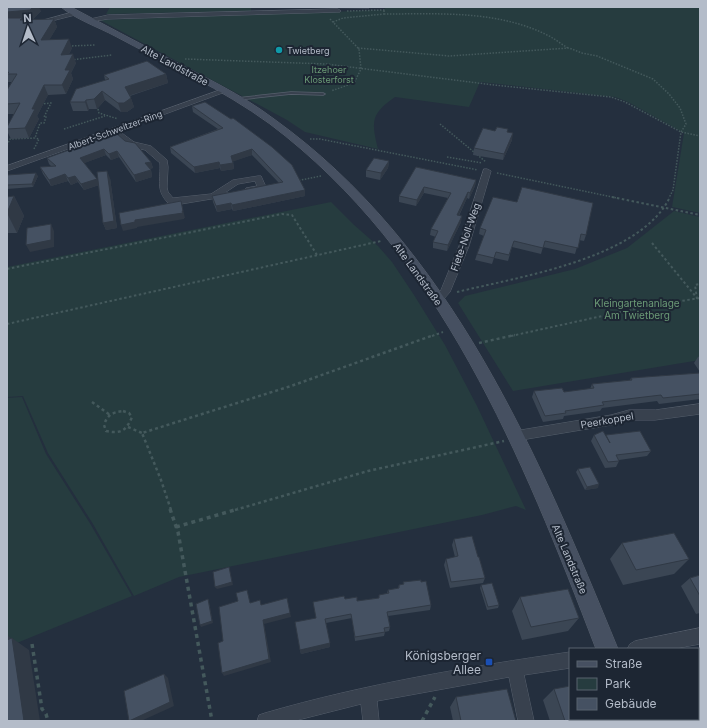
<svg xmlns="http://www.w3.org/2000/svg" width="707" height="728" viewBox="0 0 707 728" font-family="Inter,sans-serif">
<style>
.green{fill:#263c3f}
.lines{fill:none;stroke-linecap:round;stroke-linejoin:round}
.lane-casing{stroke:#565f6c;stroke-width:1.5}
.street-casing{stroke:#565f6c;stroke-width:1}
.secondary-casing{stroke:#565f6c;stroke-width:1}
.path-far3{stroke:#44595c;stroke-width:1.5;stroke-dasharray:1.5 1.5;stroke-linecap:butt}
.path-far2{stroke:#44595c;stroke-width:2;stroke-dasharray:2.5 2.5;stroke-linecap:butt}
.path-far1{stroke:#44595c;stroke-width:2.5;stroke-dasharray:3 3;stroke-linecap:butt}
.path{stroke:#44595c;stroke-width:3.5;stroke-dasharray:4 4;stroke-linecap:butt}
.lane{fill:#38414e;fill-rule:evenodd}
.street{fill:#38414e;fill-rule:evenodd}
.secondary{fill:#465061;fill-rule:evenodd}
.wall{fill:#3b4654}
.shaded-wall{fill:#303945}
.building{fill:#455162;stroke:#303945}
.culture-dot{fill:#0f9aa8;stroke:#1d2633;stroke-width:1.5}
.transit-dot{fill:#1a4fb4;stroke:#1d2633;stroke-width:1.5}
.labels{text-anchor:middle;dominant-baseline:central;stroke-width:4;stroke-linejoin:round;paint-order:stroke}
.far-poi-label{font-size:9px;fill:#b4bcc9;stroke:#1d2633;text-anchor:start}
.far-park-label{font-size:9px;fill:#6b9a76;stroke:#1d2633}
.far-street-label{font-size:9px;fill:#b4bcc9;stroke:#1d2633}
.street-label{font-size:10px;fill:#b4bcc9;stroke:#1d2633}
.park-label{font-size:10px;fill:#6b9a76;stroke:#1d2633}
.near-poi-label{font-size:12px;fill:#b4bcc9;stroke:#1d2633;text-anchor:end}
</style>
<rect width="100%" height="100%" fill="#242f3e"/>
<path class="green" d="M 110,7 L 251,7 L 251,11 L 106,14 Z
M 386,7 L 700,7 L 700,213 L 672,207 L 684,133 L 628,102 L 615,97 L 480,82 L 469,107 L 395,97 C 371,114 371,121 378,149 L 305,132 L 287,120 L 100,20 L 384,10 Z
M 331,202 L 353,224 L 378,246 L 392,262 L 414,295 L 445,345 L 477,406 L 526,510 L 516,506 L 482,515 L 179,577 L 134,596 L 93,524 L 48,453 L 23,396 L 7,397 L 7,267 Z
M 674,211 L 700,217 L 700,360 L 513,391 L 458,303 L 465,296 L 575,269 L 627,248 Z
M 22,397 L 46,454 L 91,525 L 132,596 L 7,647 L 7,398 Z"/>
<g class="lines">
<g class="lane-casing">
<path id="lane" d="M 291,92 L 323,93 L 325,94 L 323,95 L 291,94 L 237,100 L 235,99 L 237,98 Z"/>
</g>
<g class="street-casing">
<path id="street" d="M 338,9 L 341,11 L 340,12 L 108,19 L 89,22 L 86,20 L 108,15 Z
M 77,11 L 80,13 L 79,14 L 40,24 L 37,22 Z
M 223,89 L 226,91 L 225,92 L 119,131 L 134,142 L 151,146 L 167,160 L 168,167 L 167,187 L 168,192 L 173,198 L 211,194 L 233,180 L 258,176 L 261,176 L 266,187 L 265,189 L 246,192 L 245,190 L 246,188 L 257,186 L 255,181 L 238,184 L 226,192 L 230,194 L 229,196 L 181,204 L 168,203 C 155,189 161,179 160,163 L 145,150 L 128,146 L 112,133 L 7,171 L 7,166 Z
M 484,169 L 487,169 L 491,171 L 469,246 L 450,292 L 441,302 L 433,302 L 432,300 L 441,290 L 459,246 Z
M 700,404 L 700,414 L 655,420 L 629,420 L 611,425 L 515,441 L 511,440 L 509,436 L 511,432 L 515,431 L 611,415 L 629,410 L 655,410 Z
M 700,628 L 700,644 L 673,649 L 627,649 L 630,644 L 635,641 Z
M 570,652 L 570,668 L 524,675 L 534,721 L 518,721 L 509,677 L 377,701 L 379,721 L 363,721 L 361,704 L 294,721 L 257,721 L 259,715 L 265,713 C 365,684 467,667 570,652 Z"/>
</g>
<g class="secondary-casing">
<path id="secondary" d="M 61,7 L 71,7 C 103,24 135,41 168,58 C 204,77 241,94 274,119 C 451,246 538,454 618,649 L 596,649 C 522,456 441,253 270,124 C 222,89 167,64 115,36 C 98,27 75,19 61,7 Z
M 623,719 L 645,719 L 646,721 L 624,721 Z"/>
</g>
<path class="path-far3" d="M 347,11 L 384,10 L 384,7
M 384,14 C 438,14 497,10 547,35 C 554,38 561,44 568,48
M 330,19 L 359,49 L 361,69 L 354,83 L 331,91
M 333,22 L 343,18 L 384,14 L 384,10
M 69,46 L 96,45
M 358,48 L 449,56 L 569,48 L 582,53 L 597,56 L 653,79 L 669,94 L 680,108 L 686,124 L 681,132 L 673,190 L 669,198
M 185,59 L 326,64 L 494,85 L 611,97 L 625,102 L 681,132 L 700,136
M 71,60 L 112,55
M 98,109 L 99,113 L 118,119
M 440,124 L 486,162
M 64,129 L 105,116
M 310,139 L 320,139 L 478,170
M 7,145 L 10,139 L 35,138 L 40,123 L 44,123 L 46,117 L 44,117 L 51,103 L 41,104
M 34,149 L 39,139 L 35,138
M 447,157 L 482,163
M 497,173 L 617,198
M 296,181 L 321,176"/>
<path class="path-far2" d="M 612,197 L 700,215
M 652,243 L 697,298
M 7,269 L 282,214 L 292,215 L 317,255
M 457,292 C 518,277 640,259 670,197
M 697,299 L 695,285 L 700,284
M 7,324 L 381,241
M 432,336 L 443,332
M 511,336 L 643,307 L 700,298"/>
<path class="path-far1" d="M 479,343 L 515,335
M 92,402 L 110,415
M 123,411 L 129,413 L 132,417 C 126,431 121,434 106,431 L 104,425 C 107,415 113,412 123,411 Z
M 128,427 L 142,433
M 171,510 L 161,480 L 142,433 L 291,386 L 434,335
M 235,510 L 368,471 L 504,441"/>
<path class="path" d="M 170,509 L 178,532 L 212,721
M 176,527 L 238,509
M 32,644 L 42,709 L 46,714 L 48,721
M 422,721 L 435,697"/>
<use href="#lane" class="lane"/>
<use href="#street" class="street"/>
<use href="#secondary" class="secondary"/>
</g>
<path class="wall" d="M 7,7 L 41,11 L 33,19 L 24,20 L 54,19 L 57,27 L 49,40 L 72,48 L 69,54 L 76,63 L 71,73 L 73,79 L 66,94 L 48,95 L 37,116 L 39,119 L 29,138 L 11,139 L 7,131 L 7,127 L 14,114 L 7,114 L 7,90 L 11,83 L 11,82 L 7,82 Z
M 322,7 L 369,7 L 369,9 L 322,8 Z
M 166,74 L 168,83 L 130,96 L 134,107 L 127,112 L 121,112 L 105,100 L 97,109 L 89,109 L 88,111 L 73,111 L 70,102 L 105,80 L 104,75 Z
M 205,102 L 305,190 L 305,196 L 233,211 L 232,209 L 217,212 L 213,202 L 212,196 L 279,183 L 252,155 L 233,161 L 234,169 L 221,171 L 220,168 L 195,173 L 171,153 L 170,147 L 218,129 L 193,112 L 192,106 Z
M 116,133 L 151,162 L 153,168 L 149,169 L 151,170 L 152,177 L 136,182 L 119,157 L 111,160 L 106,155 L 84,163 L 97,179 L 99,184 L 110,178 L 117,228 L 106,230 L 103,223 L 99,185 L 84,190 L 78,182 L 71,185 L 68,181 L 51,186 L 43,174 L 40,167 L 52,167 L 49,164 L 47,158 Z
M 507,133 L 512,140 L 503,160 L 473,155 L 474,148 Z
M 389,161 L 388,168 L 380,180 L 366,177 L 366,170 Z
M 416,167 L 476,180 L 475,186 L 469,199 L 467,198 L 459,216 L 461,222 L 447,251 L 433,248 L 433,242 L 436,237 L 430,235 L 431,229 L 448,198 L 424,193 L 416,206 L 399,202 L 399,196 Z
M 7,175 L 38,176 L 33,187 L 7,189 Z
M 14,196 L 24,216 L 17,233 L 7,233 L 7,197 Z
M 517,202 L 586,235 L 584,241 L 579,240 L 575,254 L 543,247 L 541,254 L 512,247 L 508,261 L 494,258 L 492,264 L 475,260 L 477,254 L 484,236 L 479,234 L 480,228 Z
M 700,356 L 700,372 L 694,363 L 698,357 Z
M 700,373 L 700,399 L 659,404 L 657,401 L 602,408 L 600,411 L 564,416 L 563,419 L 543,422 L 532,397 L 534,391 L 564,392 L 590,389 L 592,384 L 630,380 L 631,378 Z
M 594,435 L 606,436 L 651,451 L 647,456 L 619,460 L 619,461 L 616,467 L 605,468 L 591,441 Z
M 578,469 L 598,488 L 585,490 L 576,472 Z
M 454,539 L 478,557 L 485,578 L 483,583 L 450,588 L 444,565 L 446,559 L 455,557 L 452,545 Z
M 622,543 L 689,559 L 674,574 L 623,585 L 610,559 Z
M 700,575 L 700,613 L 696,614 L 681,586 L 690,578 Z
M 403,582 L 431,605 L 430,610 L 388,616 L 390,627 L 389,631 L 385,632 L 384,636 L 355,641 L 352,618 L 326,623 L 330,647 L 301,654 L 300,650 L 316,618 L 345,599 L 357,601 L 378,598 L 387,593 L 388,590 L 398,588 L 399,585 L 403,584 Z
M 481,585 L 499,605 L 498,608 L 487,610 L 480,588 Z
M 520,597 L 579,618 L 568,631 L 522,640 L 512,611 Z
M 698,659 L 700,659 L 700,721 L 698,718 Z
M 554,689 L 598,721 L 550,721 L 543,700 Z
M 456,697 L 516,721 L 453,721 L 450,707 Z"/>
<path class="shaded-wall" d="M 33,7 L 39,7 L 41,11 L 33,19 L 7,21 L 7,12 Z
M 54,19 L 57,27 L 44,49 L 41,40 Z
M 69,39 L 72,48 L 64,64 L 61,55 Z
M 73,54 L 76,63 L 71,73 L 73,79 L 66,94 L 62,85 L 65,70 Z
M 166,74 L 168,83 L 128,96 L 125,87 Z
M 44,85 L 48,95 L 37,116 L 39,119 L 29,138 L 25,128 L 32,109 Z
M 102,91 L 105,100 L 97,109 L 94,99 Z
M 131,98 L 134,107 L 127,112 L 121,112 L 118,103 Z
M 86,100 L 89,109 L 88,111 L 85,102 Z
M 513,133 L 512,140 L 503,160 L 504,154 Z
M 104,149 L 106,155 L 82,164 L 80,158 Z
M 252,149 L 252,155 L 232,162 L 231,156 Z
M 117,151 L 119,157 L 111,160 L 109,154 Z
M 389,161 L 388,168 L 380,180 L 381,173 Z
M 151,162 L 153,168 L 147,169 L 145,163 Z
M 219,162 L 220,168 L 195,173 L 194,167 Z
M 233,163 L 234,169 L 221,171 L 220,165 Z
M 151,170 L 152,177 L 136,182 L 134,175 Z
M 107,171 L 110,178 L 117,228 L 106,230 L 103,223 Z
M 36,173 L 38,176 L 33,187 L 32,184 Z
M 65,174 L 68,181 L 51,186 L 49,180 Z
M 75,176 L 78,182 L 71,185 L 68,178 Z
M 97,179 L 99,185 L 84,190 L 81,184 Z
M 476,180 L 475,186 L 469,199 L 470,193 Z
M 424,187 L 424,193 L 416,206 L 417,200 Z
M 305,190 L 305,196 L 233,211 L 232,205 Z
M 468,192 L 467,198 L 456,221 L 457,215 Z
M 14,196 L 24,216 L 17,233 L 7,213 Z
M 181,201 L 185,218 L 184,218 L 184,219 L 137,227 L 137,228 L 123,231 L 121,225 L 135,220 Z
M 231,203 L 232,209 L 217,212 L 216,206 Z
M 462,216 L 461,222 L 447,251 L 448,245 Z
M 51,224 L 54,231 L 54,247 L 30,252 L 26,245 Z
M 599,484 L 598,488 L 585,490 L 587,487 Z
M 229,567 L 233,585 L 217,589 L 215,587 Z
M 287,598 L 291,617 L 264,624 L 271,662 L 224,676 L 222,673 L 263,620 Z
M 208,599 L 209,602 L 213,623 L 201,627 L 200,625 Z
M 7,635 L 12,639 L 12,638 L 29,650 L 40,721 L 24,721 L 7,642 Z
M 330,643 L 330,647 L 301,654 L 300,650 Z
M 164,674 L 168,678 L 174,706 L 141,721 L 129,721 Z"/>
<path class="building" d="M 7,7 L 33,7 L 30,10 L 7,12 Z
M 7,18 L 22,18 L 20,20 L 54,19 L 41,40 L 69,39 L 61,55 L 73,54 L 65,70 L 70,70 L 62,85 L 44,85 L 32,109 L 35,109 L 25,128 L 7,129 L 7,127 L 20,103 L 7,104 L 7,90 L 17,74 L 7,74 L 9,72 L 7,73 Z
M 147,61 L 166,74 L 125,87 L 131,98 L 124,103 L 118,103 L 102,91 L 94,99 L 86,100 L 85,102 L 70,102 L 76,89 L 109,79 L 104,75 Z
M 205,102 L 231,119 L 233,118 L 272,147 L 292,165 L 305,190 L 232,205 L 231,203 L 216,206 L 212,196 L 283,182 L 252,149 L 231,156 L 233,163 L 220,165 L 219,162 L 194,167 L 170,147 L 223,128 L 192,106 Z
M 497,127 L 508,129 L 507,132 L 513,133 L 504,154 L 474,148 L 483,128 L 495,131 Z
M 116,133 L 125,141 L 135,143 L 151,162 L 145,163 L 151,170 L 134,175 L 117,151 L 109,154 L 104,149 L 80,158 L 97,179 L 81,184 L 75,176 L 68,178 L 65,174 L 49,180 L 40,167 L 56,166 L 47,158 Z
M 374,158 L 389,161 L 381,173 L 366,170 Z
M 416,167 L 476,180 L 470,193 L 468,192 L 457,215 L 462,216 L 448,245 L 433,242 L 438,231 L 431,229 L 451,193 L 424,187 L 417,200 L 399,196 Z
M 107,171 L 114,221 L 103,223 L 97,172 Z
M 36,173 L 32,184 L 7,185 L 7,175 Z
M 522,187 L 593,203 L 586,235 L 581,234 L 578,248 L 545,241 L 543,248 L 514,241 L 509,255 L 496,252 L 494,258 L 477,254 L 486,230 L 480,228 L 493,197 L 517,202 Z
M 14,196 L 7,213 L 7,197 Z
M 181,201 L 183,211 L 182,211 L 183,213 L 135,220 L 135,222 L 121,225 L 119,213 Z
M 51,224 L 51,240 L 26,245 L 27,228 Z
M 700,373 L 700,394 L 663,398 L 661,395 L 602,402 L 604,405 L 565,411 L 566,413 L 545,416 L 534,391 L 562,388 L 564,392 L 594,388 L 592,384 L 632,380 L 631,378 Z
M 603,431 L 610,443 L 606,435 L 640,431 L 651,451 L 616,455 L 619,461 L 608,462 L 594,435 Z
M 590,467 L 599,484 L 587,487 L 578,469 Z
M 674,533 L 689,559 L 636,570 L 622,543 Z
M 472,536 L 478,557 L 479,557 L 485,578 L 451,582 L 446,559 L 458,556 L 454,539 Z
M 229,567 L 232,582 L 215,587 L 213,572 Z
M 700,575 L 700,596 L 690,578 Z
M 421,580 L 421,582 L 426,581 L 431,605 L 387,612 L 390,627 L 384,628 L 385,632 L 355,637 L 351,614 L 325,619 L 330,643 L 300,650 L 295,622 L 316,618 L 313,602 L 344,596 L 345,599 L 357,597 L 357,601 L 379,598 L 379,595 L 389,593 L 388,590 L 399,588 L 399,585 L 404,584 L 403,582 Z
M 492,583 L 499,605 L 488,607 L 481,585 Z
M 568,589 L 579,618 L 531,627 L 520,597 Z
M 247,590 L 250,603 L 260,600 L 261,605 L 287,598 L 290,613 L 263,620 L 269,659 L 222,673 L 218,643 L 223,641 L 219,607 L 238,601 L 236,593 Z
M 208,599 L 212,621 L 200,625 L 196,604 Z
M 12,638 L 24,721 L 7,721 L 7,640 Z
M 698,659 L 700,659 L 700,672 L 698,668 Z
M 164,674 L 170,702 L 129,721 L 124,691 Z
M 570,686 L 570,719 L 598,719 L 598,721 L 565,721 L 554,689 Z
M 507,689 L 516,721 L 461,721 L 456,697 Z"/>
<circle class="culture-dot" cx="279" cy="50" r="4"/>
<rect class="transit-dot" x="485" y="658" width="8" height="8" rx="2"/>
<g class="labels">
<g class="far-poi-label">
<text x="287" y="50">Twietberg</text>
</g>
<g class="far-park-label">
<text x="329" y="69">Itzehoer<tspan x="329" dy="10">Klosterforst</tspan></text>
</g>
<g class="far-street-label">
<text transform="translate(115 130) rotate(-20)">Albert-Schweitzer-Ring</text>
</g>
<g class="street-label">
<text transform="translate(175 65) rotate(28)">Alte Landstraße</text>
<text transform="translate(465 237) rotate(-71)">Fiete-Noll-Weg</text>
<text transform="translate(418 274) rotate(54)">Alte Landstraße</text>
<text transform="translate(607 420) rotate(-10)">Peerkoppel</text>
<text transform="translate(570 559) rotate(67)">Alte Landstraße</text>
</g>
<g class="park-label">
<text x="637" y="303">Kleingartenanlage<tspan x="637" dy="12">Am Twietberg</tspan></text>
</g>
<g class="near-poi-label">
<text x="481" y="655">Königsberger<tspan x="481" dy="14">Allee</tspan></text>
</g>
</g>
<rect width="707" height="728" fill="none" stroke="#b4bcc9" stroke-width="16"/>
<rect x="569" y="648" width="130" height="72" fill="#1d2633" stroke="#59626f"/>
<rect x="577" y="661" width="20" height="6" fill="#465061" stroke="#59626f"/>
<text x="605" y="668" font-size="12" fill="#b4bcc9">Straße</text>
<rect x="577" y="678" width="20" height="12" fill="#263c3f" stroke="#59626f"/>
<text x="605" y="688" font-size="12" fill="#b4bcc9">Park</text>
<rect x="577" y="698" width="20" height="12" fill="#455162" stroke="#59626f"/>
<text x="605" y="708" font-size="12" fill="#b4bcc9">Gebäude</text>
<g transform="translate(28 28) rotate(357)" stroke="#1d2633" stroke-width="3" paint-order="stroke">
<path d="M0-3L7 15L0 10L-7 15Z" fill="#b4bcc9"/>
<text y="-6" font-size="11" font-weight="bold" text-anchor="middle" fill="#b4bcc9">N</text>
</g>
</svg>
